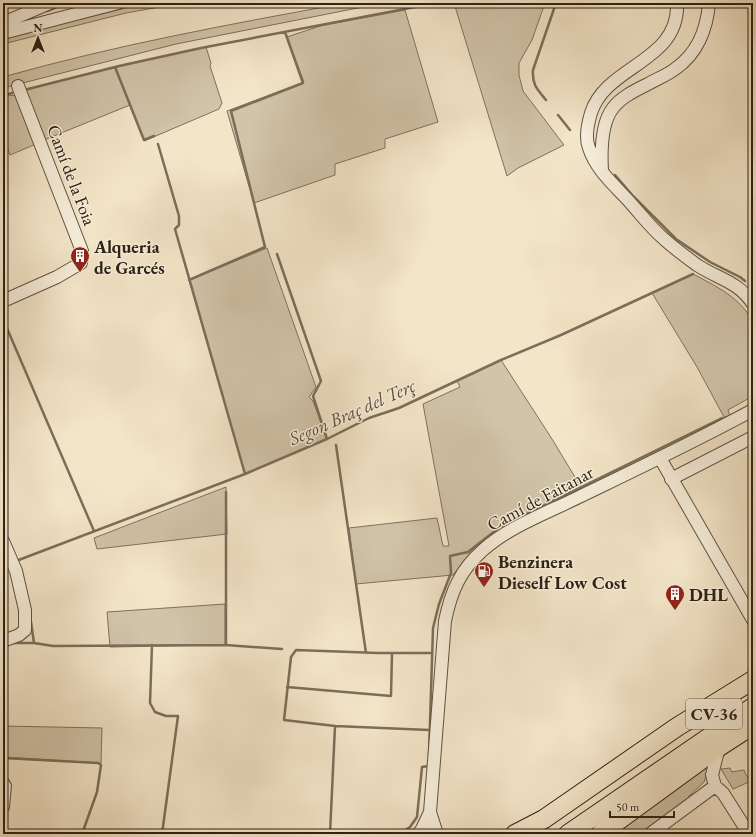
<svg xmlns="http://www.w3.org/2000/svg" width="756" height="837" viewBox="0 0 756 837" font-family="'EB Garamond',serif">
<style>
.green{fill:#d1c4a9;stroke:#7e725e}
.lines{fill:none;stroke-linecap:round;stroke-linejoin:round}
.stream{stroke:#7b6e5a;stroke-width:2.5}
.minor-casing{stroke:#5e5240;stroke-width:14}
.highway-casing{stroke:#2c2113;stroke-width:20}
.minor{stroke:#f7eedb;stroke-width:12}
.highway{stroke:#f3e5c8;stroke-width:18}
.labels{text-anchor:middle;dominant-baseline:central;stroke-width:3;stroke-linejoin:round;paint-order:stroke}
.shield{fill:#f7eedb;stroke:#695e4f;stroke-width:1}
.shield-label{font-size:17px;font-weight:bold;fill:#2c2113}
.street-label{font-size:18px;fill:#2c2113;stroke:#f7eedb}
.poi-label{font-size:18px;font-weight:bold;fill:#2c2113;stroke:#f7eedb;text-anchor:start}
.water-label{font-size:19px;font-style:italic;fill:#5a4e3d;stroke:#f7eedb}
</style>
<rect width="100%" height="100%" fill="#f3e5c8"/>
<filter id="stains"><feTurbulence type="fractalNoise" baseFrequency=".005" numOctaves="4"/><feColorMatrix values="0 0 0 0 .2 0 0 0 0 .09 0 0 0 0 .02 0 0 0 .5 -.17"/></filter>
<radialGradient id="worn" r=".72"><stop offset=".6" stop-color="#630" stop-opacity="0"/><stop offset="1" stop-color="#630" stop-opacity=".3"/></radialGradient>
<path class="green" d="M 146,3 L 182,3 L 126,13 L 3,44 L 3,38 Z
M 346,3 L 383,3 L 176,44 L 3,88 L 3,77 C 116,45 231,24 346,3 Z
M 454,3 L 545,3 L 532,40 L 519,63 L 519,75 L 523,91 L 564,145 L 518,168 L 507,176 Z
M 405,10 L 438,122 L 385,139 L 385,148 L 335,164 L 335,175 L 254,203 L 227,111 L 304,82 L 287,37 L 320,26 Z
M 206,47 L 211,63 L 210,66 L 222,103 L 219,109 L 144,141 L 130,105 L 44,140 L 24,90 L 115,67 Z
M 9,95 L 17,96 L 36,144 L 10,155 L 3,136 L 3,96 Z
M 267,248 L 316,387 L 309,397 L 313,401 L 327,439 L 245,474 L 189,280 Z
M 693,274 C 716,286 741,298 753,322 L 753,396 L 728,410 L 730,416 L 724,417 L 697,367 L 652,293 Z
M 501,360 L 552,439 L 581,487 L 507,523 L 484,539 L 453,575 L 356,584 L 349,528 L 437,518 L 443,546 L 449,546 L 423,404 L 460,387 L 457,381 Z
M 226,487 L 227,534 L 97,549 L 94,538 Z
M 225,604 L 225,645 L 110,647 L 107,612 Z
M 3,726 L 102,728 L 101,763 L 3,757 Z
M 711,761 L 704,782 L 689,796 L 687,801 L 643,834 L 607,834 Z
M 730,768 L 732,772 L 744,770 L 746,775 L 751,781 L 733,789 L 721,769 Z"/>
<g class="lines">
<path class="stream" d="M 47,11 L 67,3
M 115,67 L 144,140 L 154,136
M 24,90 L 119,66 L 201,48 L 436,3
M 3,96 L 12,93
M 546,100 C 537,89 532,85 533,70 L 556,3
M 558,115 L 570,130
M 158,144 L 179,216 L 179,225 L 175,229 L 245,474
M 615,175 L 633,196 L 676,239 L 710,262 L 740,277 L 745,281
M 277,254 L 321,381 L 313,396 L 327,439
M 189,280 L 265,247 L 231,111 L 303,83 L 285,32
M 750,286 L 753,289
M 3,319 L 94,531
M 336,445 L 366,653
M 3,532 L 5,538
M 16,561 L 245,474 L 327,439 L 369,418 L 399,408 L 501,360 L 561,335 L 693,274
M 3,569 L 10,566
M 31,622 L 34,643 L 53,646 L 226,645 L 282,649
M 13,643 L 34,643
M 152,645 L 150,703 L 155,712 L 166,716 L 178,716 L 162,834
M 226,645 L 226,492
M 287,687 L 391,696 L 392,653
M 335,726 L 429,730
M 429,754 L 433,628 L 439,604 L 451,573 L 450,556 L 468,552 L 500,527 L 722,418
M 3,758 L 98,763 L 101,765 L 97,792 L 82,834
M 330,834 L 335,726 L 284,720 L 291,657 L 296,650 L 378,653 L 432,653
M 399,834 L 410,827 L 417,817 L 422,767 L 428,766 L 428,765"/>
<g class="minor-casing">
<path id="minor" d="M 677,3 C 680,62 606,65 591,113 C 588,123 585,138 589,148 C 596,169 612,183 627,199 C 639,212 650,227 664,239 C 674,248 686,257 697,265 C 718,279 738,281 753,304
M 3,23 L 50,3
M 3,33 L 118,3
M 602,171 C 601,153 601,123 613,108 C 621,97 636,90 648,84 C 657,79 667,75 675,69 C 697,54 707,29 709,3
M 3,301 L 57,277 L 81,263 L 82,251 L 18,86
M 660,458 L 753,620
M 671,479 L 753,437
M 3,541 L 16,571 L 25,610 L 25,630 L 19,635 L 3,641
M 719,747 L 712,775 L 715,786 L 723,793 L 749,834
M 3,783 L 5,786 L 3,807
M 430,812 L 437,834
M 418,834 L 422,829 L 430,812 L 445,621 C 451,592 460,570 483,550 C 510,526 547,513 579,497 C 637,469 696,441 753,410
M 650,834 L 715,786"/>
</g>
<g class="highway-casing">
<path id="highway" d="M 515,834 L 544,819 L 677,727 L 753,680
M 568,834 L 753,707
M 600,834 L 719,747 L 753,725"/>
</g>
<use href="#minor" class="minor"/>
<use href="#highway" class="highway"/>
</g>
<defs>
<g id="building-pin" transform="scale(1)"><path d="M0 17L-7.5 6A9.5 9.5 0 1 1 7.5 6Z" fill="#8f2418" stroke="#f7eedb"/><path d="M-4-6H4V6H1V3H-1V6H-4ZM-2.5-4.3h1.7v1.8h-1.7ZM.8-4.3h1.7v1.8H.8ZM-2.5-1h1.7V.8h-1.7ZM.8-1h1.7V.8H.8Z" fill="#fff"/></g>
<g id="fuel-pin" transform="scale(1)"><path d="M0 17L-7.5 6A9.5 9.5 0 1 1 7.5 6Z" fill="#8f2418" stroke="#f7eedb"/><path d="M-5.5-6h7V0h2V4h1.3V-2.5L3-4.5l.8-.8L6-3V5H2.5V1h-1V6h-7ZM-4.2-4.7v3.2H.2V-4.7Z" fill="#fff"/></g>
</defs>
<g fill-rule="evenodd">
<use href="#building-pin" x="80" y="256"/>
<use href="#fuel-pin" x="484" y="571"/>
<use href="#building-pin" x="675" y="594"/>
</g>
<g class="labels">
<rect class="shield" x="686" y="699" width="56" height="30" rx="3"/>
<g class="shield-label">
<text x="714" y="714">CV-36</text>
</g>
<g class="street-label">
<text transform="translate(72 175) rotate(69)">Camí de la Foia</text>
<text transform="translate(540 498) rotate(-28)">Camí de Faitanar</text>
</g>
<g class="poi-label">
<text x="94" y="246">Alqueria<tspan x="94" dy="21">de Garcés</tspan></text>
<text x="498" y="561">Benzinera<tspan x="498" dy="21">Dieself Low Cost</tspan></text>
<text x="689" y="594">DHL</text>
</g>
<g class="water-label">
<text transform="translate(352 412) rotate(-24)">Segon Braç del Terç</text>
</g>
</g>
<rect width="756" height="837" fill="none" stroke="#f3e5c8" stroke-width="16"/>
<rect x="4" y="4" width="748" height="829" fill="none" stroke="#2c2113" stroke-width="2"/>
<rect x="8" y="8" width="740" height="821" fill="none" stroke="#2c2113"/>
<g transform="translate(38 38)" stroke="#f7eedb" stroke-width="3" paint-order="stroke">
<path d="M0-3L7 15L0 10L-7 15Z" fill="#2c2113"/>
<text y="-6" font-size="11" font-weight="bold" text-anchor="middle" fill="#2c2113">N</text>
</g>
<path d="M610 811v6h64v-6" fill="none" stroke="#2c2113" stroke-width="2"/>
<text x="616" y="811" font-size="12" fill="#2c2113" stroke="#f7eedb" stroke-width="3" paint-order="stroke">50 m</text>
<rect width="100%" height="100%" filter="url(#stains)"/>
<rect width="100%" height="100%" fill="url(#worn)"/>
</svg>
